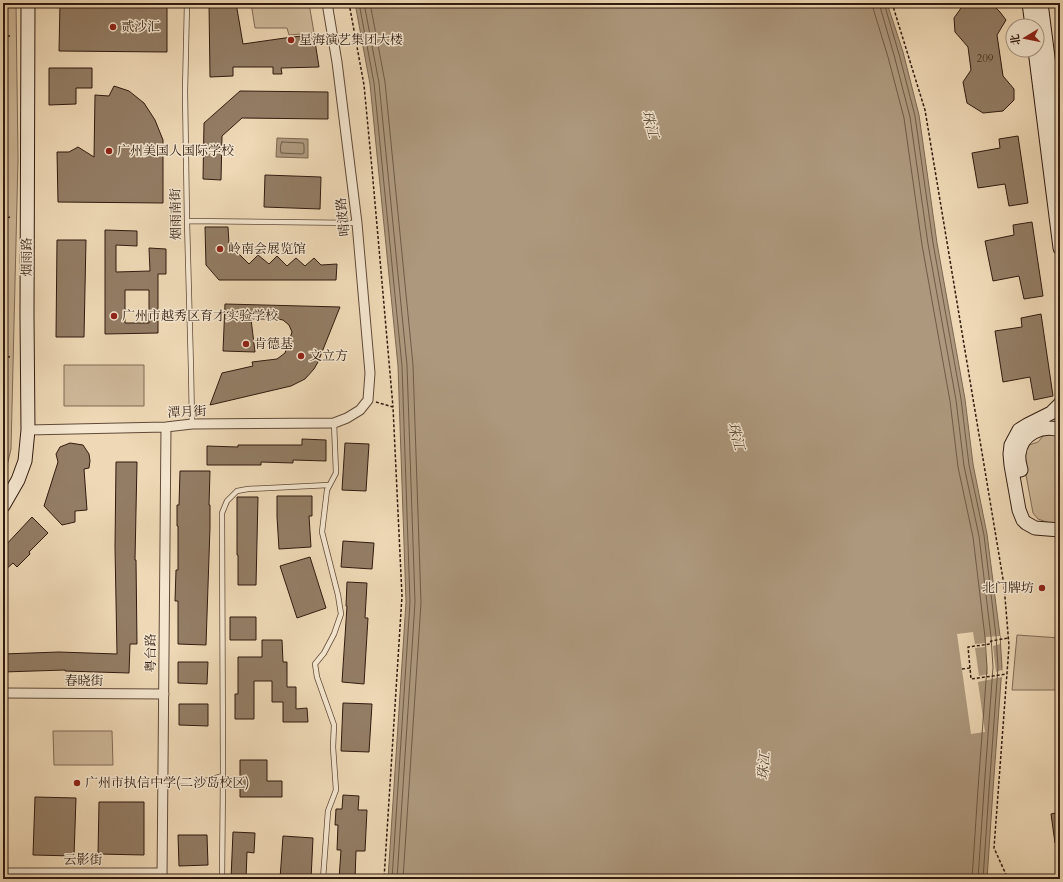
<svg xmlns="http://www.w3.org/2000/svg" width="1063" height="882" viewBox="0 0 1063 882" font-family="Cardo,'Noto Serif SC',serif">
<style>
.green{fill:#ceb899;stroke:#7f6a54}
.water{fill:#ad987d;stroke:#7b6651}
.pier{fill:#eed8b5;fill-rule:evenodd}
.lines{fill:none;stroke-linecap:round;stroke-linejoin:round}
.shore{stroke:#6e5a46;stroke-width:1}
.building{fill:#937d65;stroke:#301b0f;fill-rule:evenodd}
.lane-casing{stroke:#604a38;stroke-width:6}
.street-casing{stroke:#604a38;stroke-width:11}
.secondary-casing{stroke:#301b0f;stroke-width:15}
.path{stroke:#301b0f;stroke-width:1.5;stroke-dasharray:3 2;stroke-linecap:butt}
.lane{stroke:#f4e6cf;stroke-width:4.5}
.street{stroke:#f4e6cf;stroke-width:9}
.secondary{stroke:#f4e6cf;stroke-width:13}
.poi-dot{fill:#8f2418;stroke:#f4e6cf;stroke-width:1.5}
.labels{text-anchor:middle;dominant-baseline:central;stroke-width:3;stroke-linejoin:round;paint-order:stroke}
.number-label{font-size:11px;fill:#493424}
.poi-label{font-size:13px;fill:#301b0f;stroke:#f4e6cf;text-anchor:start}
.street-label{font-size:13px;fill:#301b0f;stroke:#f4e6cf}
.water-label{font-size:14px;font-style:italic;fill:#5c4736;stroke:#f4e6cf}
</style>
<rect width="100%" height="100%" fill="#eed8b5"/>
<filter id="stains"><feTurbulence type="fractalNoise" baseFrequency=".005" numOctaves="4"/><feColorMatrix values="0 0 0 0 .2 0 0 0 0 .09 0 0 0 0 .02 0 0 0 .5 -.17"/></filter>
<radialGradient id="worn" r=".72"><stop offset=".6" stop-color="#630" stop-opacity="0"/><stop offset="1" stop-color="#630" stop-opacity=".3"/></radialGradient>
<path class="green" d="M 3,3 L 16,3 L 18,159 L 11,449 L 6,470 L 3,477 Z
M 251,3 L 309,3 L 314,33 L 289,35 L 287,28 L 255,28 Z
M 64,365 L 144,365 L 144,406 L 64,406 Z
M 1054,432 L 1060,434 L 1060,525 L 1055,525 L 1038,519 L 1033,513 L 1024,464 L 1026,446 L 1038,442 L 1044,435 Z
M 1017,635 L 1060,638 L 1060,690 L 1012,690 Z
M 53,731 L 112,731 L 113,765 L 54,765 Z"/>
<path class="water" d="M 355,3 L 887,3 L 903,52 L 919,115 L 937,243 L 965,399 L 973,464 L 987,534 L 1000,636 L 1002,667 L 993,790 L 987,879 L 388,879 L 406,602 L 398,366 L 370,84 Z
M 277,138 L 308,139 L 308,158 L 276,157 Z"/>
<path class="pier" d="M 973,632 L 975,644 L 985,643 L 986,637 L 1000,636 L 1000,644 L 993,646 L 996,672 L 1002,670 L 1002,677 L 978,682 L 985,732 L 971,734 L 957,634 ZM 985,647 L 988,674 L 979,676 L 975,648 Z"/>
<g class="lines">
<path class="shore" d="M 359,3 L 374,83 L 402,366 L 410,602 L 392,879
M 364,3 L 379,83 L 407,365 L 415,602 L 397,879
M 370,3 L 385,82 L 413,365 L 421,603 L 403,879
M 873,3 L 873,8 L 888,57 L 904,118 L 922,245 L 950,401 L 958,467 L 973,537 L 985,637 L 987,667 L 978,789 L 972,879
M 879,3 L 894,55 L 910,117 L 928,244 L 956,400 L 964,466 L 979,536 L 991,637 L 993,667 L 984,790 L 978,879
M 884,3 L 899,54 L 915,116 L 933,243 L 961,399 L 969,465 L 984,535 L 996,636 L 998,667 L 989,790 L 983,879
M 282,142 L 303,143 L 304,145 L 304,153 L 302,154 L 281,153 C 280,151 280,144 282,142 Z"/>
</g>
<path class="building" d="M 60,3 L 167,3 L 167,52 L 59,51 Z
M 209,3 L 236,3 L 243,44 L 292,37 L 314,35 L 319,67 L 281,68 L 282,74 L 273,74 L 273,67 L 233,67 L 233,76 L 210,77 Z
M 968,3 L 991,3 L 1000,12 L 1006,20 L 997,35 L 1003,76 L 1014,89 L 1014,100 L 1003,111 L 983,113 L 967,103 L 963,82 L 971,70 L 968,47 L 955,32 L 954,18 L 964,4 Z
M 49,68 L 92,68 L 92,88 L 76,88 L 76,104 L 49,105 Z
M 114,86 L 129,91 L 144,103 L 155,120 L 163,140 L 163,203 L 58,202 L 57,152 L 69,152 L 78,147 L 94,157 L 95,95 L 109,96 Z
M 240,91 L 328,92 L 328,119 L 242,118 L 222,136 L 221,180 L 203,179 L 204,123 Z
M 1018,136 L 1028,203 L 1009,206 L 1005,184 L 978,188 L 972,153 L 1000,148 L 999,139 Z
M 265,175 L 321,177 L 320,209 L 264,207 Z
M 1032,222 L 1043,296 L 1024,299 L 1019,276 L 993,281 L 985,241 L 1014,235 L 1013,225 Z
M 205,227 L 228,227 L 229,244 L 249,264 L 258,255 L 269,264 L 277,256 L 287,266 L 296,258 L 305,266 L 314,258 L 321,265 L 337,264 L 336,280 L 219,280 L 206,265 Z
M 105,230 L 137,231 L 137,246 L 116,245 L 116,272 L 150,271 L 149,248 L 166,249 L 166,274 L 158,274 L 158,333 L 105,334 ZM 125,290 L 149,290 L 149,323 L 125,323 Z
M 57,240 L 86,240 L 84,337 L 56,337 Z
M 225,304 L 340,307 L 318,362 L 314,369 L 305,379 L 291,386 L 210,405 L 222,373 L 253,366 L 252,362 L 277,359 L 285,353 L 292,332 L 289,325 L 283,320 L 278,319 L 251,319 L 255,352 L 223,351 Z
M 1041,314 L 1053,396 L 1034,400 L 1030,377 L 1003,382 L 995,331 L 1022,327 L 1021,318 Z
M 302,439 L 326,440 L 326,461 L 293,460 L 293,463 L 261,462 L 261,465 L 207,465 L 207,446 L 238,447 L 238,445 L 302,445 Z
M 70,443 L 83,445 L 89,454 L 90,461 L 89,468 L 84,469 L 87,510 L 75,511 L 75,522 L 62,525 L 44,506 L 58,462 L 56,454 L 60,447 Z
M 345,443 L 369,444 L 366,491 L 342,490 Z
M 116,462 L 137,462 L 135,560 L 136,560 L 137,644 L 130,644 L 129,673 L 65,671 L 65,670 L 3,672 L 3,654 L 59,652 L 117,654 L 115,547 Z
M 180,471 L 210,471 L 209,505 L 210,505 L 210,527 L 206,645 L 178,644 L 178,601 L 175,601 L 176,570 L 178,570 L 178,526 L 177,526 L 177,505 L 179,505 Z
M 277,496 L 312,496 L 312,516 L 309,516 L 311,547 L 279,549 L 277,517 Z
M 237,497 L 258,497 L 256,585 L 238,585 L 238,555 L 237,555 Z
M 32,517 L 48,533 L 29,552 L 30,554 L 17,567 L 13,563 L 3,572 L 3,548 Z
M 343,541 L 374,543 L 372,569 L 341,567 Z
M 310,557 L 326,608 L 297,618 L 280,566 Z
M 347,582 L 367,583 L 365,618 L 368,618 L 364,684 L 342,682 L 347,606 L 346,606 Z
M 230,617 L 256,617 L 256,640 L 230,640 Z
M 262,640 L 282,640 L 283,662 L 287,662 L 287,687 L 296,687 L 296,709 L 307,708 L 308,722 L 283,722 L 283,702 L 272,702 L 272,681 L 254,681 L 254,719 L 235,719 L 235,694 L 238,694 L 238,657 L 262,657 Z
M 178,662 L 208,662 L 207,684 L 178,683 Z
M 343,703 L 372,704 L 369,752 L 341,751 Z
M 179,704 L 208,704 L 208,726 L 179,725 Z
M 240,760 L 267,760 L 267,781 L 282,781 L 282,797 L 240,797 Z
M 343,795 L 359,796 L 358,810 L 367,810 L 365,851 L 356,851 L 355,879 L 339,879 L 341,850 L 337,850 L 338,825 L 335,825 L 336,809 L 342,809 Z
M 35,797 L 76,798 L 74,856 L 33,855 Z
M 99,802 L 144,802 L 144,855 L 98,854 Z
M 1060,812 L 1060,842 L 1055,843 L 1051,814 Z
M 233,832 L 255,833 L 254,853 L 247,852 L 246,879 L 231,879 Z
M 178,835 L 207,835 L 208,865 L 179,866 Z
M 283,836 L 313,838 L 311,879 L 280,879 Z"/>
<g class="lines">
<g class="lane-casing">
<path id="lane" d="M 187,3 L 185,92 L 187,221 L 191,369 L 192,424
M 932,3 L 933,4 L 937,3
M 187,221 L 357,223
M 163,781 L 202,782 L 223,776
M 222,879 L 223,776 L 222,513 L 227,501 L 237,491 L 248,489 L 329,485
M 323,879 L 328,811 L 336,790 L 333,747 L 334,725 L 317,677 L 315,664 L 324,653 L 334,634 L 341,614 L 338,595 L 322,532 L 327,490 L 336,473 L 334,423"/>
</g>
<g class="street-casing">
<path id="street" d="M 28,430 L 166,427 L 192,424 L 334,423 L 347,418 L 360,410 L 368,400 L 370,373 L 357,223 L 337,62 L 327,3
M 3,693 L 164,694
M 3,873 L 162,873
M 162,879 L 166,427"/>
</g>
<g class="secondary-casing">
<path id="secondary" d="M 1029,3 L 1032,26
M 1041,3 L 1060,151
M 1035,50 L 1060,248
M 1060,404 L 1051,413 L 1027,425 L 1019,430 L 1011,445 L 1010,454 L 1011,465 L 1019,510 L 1023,520 L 1026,523 L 1035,528 L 1060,530
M 1021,470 C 1020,465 1018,460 1019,454 C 1021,434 1042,424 1060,430
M 3,506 L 18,480 L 25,461 L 28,430 L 27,316 L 28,3"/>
</g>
<path class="path" d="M 349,3 L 364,85 L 372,169 L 393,407
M 892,3 L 925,110 L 1004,585 L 1009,646 L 994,848 L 1008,879
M 3,36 L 10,36
M 3,219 L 10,217
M 3,356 L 10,357
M 376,402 L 393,407 L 402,596 L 384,879
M 3,453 L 5,453
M 1058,632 L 1059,611 L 1060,612
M 970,668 L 968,647 L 990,644 L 991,641 L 1008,638
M 962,669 L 970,668 L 971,679 L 1007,674"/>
<use href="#lane" class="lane"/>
<use href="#street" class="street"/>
<use href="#secondary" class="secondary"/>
</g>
<g class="poi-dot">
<circle cx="113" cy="27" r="4"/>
<circle cx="291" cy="40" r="4"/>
<circle cx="109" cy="151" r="4"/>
<circle cx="220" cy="249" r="4"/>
<circle cx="114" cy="316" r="4"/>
<circle cx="246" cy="344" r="4"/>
<circle cx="301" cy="356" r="4"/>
<circle cx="1042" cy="588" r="4"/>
<circle cx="77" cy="783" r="4"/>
</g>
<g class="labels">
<g class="number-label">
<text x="985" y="58">209</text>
</g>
<g class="poi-label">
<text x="121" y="27">贰沙汇</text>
<text x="299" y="40">星海演艺集团大楼</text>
<text x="117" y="151">广州美国人国际学校</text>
<text x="228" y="249">岭南会展览馆</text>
<text x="122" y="316">广州市越秀区育才实验学校</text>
<text x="254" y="344">肯德基</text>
<text x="309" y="356">文立方</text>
<text x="1034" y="588" text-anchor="end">北门牌坊</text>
<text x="85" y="783">广州市执信中学(二沙岛校区)</text>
</g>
<g class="street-label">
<text transform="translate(176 214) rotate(-91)">烟雨南街</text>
<text transform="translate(343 217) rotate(-96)">晴波路</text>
<text transform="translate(27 257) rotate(-90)">烟雨路</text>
<text transform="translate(187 412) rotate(-3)">潭月街</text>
<text transform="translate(151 653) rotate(-90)">粤台路</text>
<text x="84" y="681">春晓街</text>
<text x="83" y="860">云影街</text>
</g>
<g class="water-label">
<text transform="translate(650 124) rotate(75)">珠江</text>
<text transform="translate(736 436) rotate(75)">珠江</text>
<text transform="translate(764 766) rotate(-86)">珠江</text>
</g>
</g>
<rect width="1063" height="882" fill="none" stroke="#eed8b5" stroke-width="16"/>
<rect x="4" y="4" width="1055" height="874" fill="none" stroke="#301b0f" stroke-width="2"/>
<rect x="8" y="8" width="1047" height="866" fill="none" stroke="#301b0f"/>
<g transform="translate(1025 38) rotate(260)"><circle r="19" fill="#f4e6cf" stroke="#a69582"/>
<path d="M0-3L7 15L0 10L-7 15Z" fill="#8f2418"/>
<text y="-6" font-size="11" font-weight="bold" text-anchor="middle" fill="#301b0f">北</text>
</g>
<rect width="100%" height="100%" filter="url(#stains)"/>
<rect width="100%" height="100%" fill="url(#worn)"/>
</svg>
